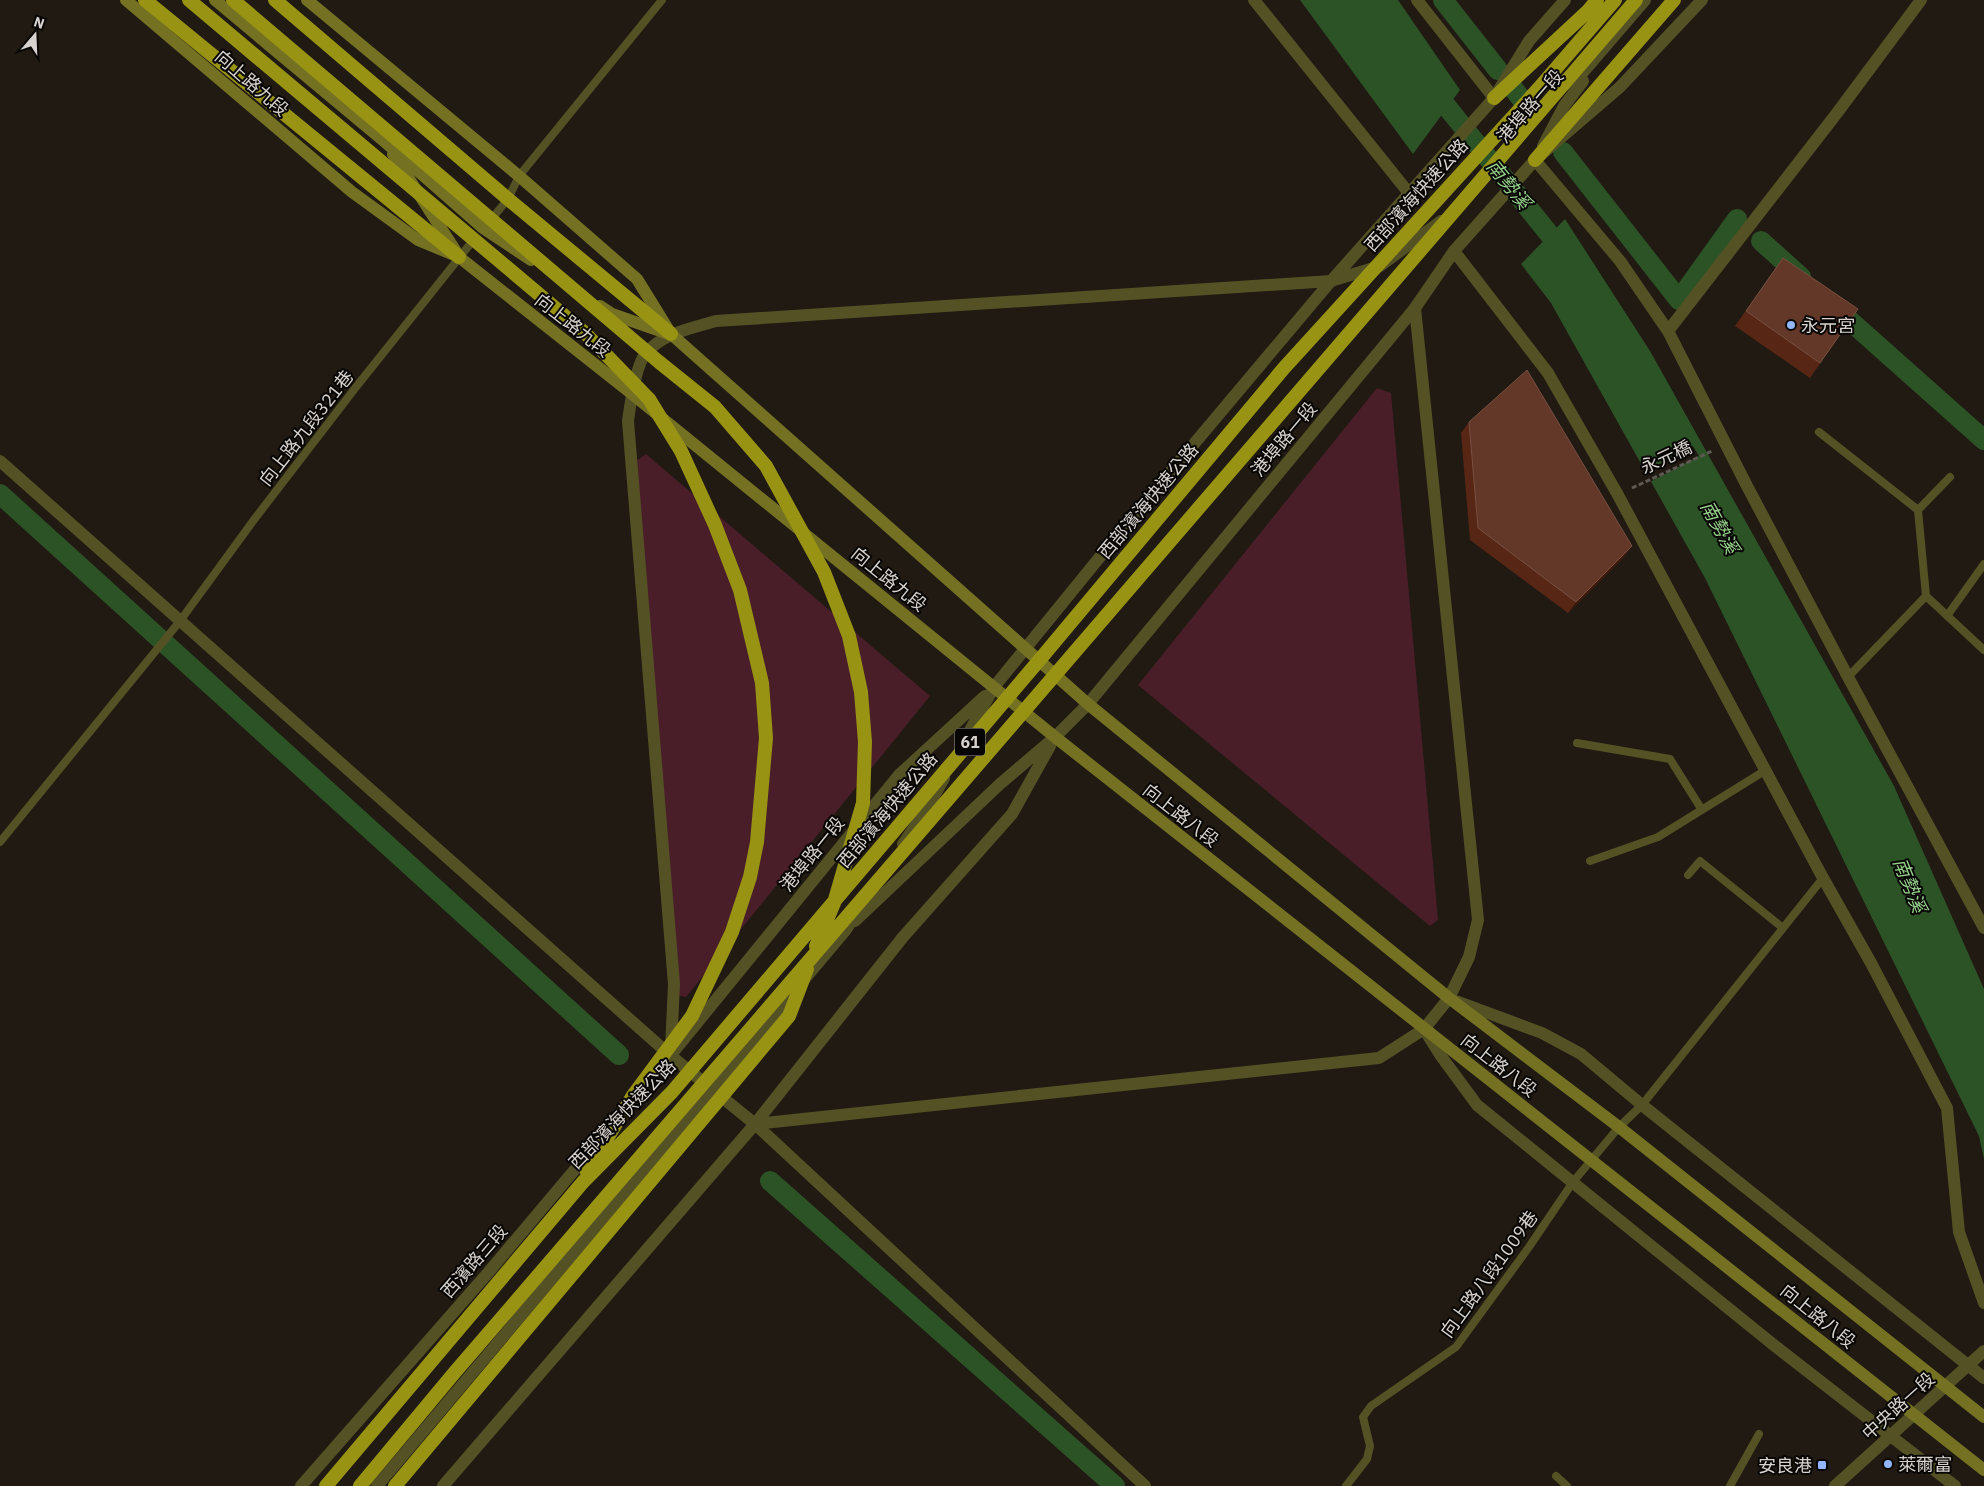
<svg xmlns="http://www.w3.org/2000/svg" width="1984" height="1486" viewBox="0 0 1984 1486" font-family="'IBM Plex Sans','Noto Sans TC',sans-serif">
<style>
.green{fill:#4a1e29}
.water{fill:#2c5326}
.pier{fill:#201a12}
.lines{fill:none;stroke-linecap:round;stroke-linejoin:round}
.canal{stroke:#2c5326;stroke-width:20}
.path{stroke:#5d5851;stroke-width:3;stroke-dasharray:5 2.5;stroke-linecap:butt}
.service{stroke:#545225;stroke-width:8}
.minor{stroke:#545225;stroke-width:12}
.tertiary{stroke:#545225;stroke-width:12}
.secondary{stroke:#747123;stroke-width:12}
.trunk{stroke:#989312;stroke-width:14}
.wall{fill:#572614}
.shaded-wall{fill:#3b190b}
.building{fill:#643828;stroke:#765042}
.poi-dot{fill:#93b7fd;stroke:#080604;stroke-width:2}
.labels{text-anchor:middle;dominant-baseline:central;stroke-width:4;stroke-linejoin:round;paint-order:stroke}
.shield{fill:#080604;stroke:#999591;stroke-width:1}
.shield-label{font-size:16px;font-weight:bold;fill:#d7d2cd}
.street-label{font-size:18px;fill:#d7d2cd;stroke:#080604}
.poi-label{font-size:18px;fill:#d7d2cd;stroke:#080604;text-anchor:start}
.water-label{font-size:19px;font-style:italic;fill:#97d28c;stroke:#080604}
</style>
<rect width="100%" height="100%" fill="#201a12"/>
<path class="green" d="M 1377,388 L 1391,393 L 1438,920 L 1430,926 L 1138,685 Z
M 646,454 L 930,696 L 686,997 L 677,995 L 636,461 Z"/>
<path class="water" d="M 1300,0 L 1398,0 L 1460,90 L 1413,154 Z
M 1565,219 L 1650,351 L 1894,786 L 1984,989 L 1984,1159 L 1979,1136 L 1705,578 L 1551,303 L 1521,264 Z"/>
<path class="pier" d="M 1693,446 L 1699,456 L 1648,483 L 1643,473 Z"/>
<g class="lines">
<path class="canal" d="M 1443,0 L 1498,70
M 1431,87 L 1566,255
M 1513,88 L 1532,113
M 1563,152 L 1679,300 L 1737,219
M 1761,241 L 1801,277
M 1830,303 L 1984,440
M 0,494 L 619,1055
M 770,1181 L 1115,1486"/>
<path class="path" d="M 1632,488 L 1712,451"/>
<path class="service" d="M 489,222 L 508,199 L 519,176 L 662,0
M 1819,432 L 1918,510 L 1926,596 L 1984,650
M 1918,510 L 1950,477
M 1947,616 L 1984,564
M 1848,677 L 1926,596
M 1577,743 L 1670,759 L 1702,810
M 0,842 L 180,621 L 253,521 L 356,387 L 475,238
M 1590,861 L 1658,837 L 1766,770
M 1688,875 L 1700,861 L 1783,928
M 1556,1476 L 1567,1486
M 1346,1486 L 1367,1459 L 1370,1446 L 1363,1417 L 1371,1406 L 1456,1347 L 1529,1247 L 1573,1182 L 1619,1127 L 1642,1105 L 1823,878
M 1730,1486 L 1759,1434"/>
<path class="minor" d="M 1254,0 L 1408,192
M 1417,0 L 1494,98
M 1535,160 L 1620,261 L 1668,331 L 1747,486 L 1848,677 L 1984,928
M 1454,251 L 1548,373 L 1618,495 L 1823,878 L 1871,963 L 1947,1108 L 1959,1232 L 1984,1303
M 1668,331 L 1837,113 L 1921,0
M 0,461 L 671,1056 L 755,1124 L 1145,1486
M 1456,1001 L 1542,1033 L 1581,1054 L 1642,1105 L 1984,1378
M 1424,1029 L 1441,1056 L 1477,1105 L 1775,1346 L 1955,1486
M 671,1049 L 674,984 L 628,421 C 630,406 636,364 646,353 C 663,333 692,328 716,321 L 1331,281
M 755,1124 L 1379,1058 L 1424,1029 L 1449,998 L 1469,957 L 1478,920 L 1415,308"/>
<path class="tertiary" d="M 1572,85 L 1645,0
M 1543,146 L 1564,106 L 1583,81
M 1331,281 L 1380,266 L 1441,221
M 962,745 L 994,687 L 1025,649 L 1130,520 L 1331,281 L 1494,98 L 1529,41 L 1565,0
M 903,844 L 928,807 L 944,778
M 855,921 L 1000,784 L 1055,737 L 1088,704 L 1415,308 L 1454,251 L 1535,160 L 1620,87 L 1702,0
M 657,1072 L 899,775 L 985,696
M 301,1486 L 487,1274 L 604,1135
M 377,1486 L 845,931 L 859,910
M 443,1486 L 755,1124 L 903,937 L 1012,814 L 1050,746
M 1835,1486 L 1984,1351"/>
<path class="secondary" d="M 126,0 L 352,192 L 418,240 L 459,257 L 631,393 L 1055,737 L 1984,1470
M 215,0 L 385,142 L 483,228 L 531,260
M 307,0 L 519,176 L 637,279 L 671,334 L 1088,704 L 1449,998 L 1619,1127 L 1984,1417
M 393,154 L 457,253
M 600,306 L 612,314 L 669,334"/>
<path class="trunk" d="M 145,0 L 459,257
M 189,0 L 585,333 L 649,399 L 681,451 L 715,525 L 740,590 L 762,683 L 766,738 L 757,842 L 750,877 L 732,932 L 692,1016 L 632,1097 L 587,1172
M 233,0 L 659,362 L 715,407 L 766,466 L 824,572 L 849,636 L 861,692 L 865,742 L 863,803 L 834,903 L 816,946
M 275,0 L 508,199 L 671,334
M 1494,98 L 1588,11 L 1597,0
M 1535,160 L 1674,0
M 326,1486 L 583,1182 L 672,1092 L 1042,657 L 1284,368 L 1539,88 L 1615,0
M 360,1486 L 455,1372 L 1636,0
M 395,1486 L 789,1016 L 807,969"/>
</g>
<path class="wall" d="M 1783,258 L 1858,309 L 1810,378 L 1735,326 Z
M 1469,422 L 1632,546 L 1624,557 L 1568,613 L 1470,540 L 1461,433 Z"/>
<path class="shaded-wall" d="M 1632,546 L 1624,557 L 1568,613 L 1576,602 Z"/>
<path class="building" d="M 1783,258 L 1858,309 L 1820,363 L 1746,311 Z
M 1527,370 L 1632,546 L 1576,602 L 1478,528 L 1469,422 Z"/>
<g class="poi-dot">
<circle cx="1791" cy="325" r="5"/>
<circle cx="1888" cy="1464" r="5"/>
<rect x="1817" y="1460" width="10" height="10" rx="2.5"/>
</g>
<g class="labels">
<rect class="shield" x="955" y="728.5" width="30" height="27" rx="4"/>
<g class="shield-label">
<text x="970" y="742">61</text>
</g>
<g class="street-label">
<text transform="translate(252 83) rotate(41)">向上路九段</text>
<text transform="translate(1530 106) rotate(-49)">港埠路一段</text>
<text transform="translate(1416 195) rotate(-48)">西部濱海快速公路</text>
<text transform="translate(573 325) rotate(38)">向上路九段</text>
<text transform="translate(306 428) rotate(-52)">向上路九段321巷</text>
<text transform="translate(1284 439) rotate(-50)">港埠路一段</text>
<text transform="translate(1666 457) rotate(-25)">永元橋</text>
<text transform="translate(1148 501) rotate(-50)">西部濱海快速公路</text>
<text transform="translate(889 579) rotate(39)">向上路九段</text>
<text transform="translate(887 810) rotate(-50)">西部濱海快速公路</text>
<text transform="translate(1181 815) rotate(38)">向上路八段</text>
<text transform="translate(812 854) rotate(-51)">港埠路一段</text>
<text transform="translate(1499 1065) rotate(38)">向上路八段</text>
<text transform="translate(622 1114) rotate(-46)">西部濱海快速公路</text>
<text transform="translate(474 1261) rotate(-49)">西濱路三段</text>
<text transform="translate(1489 1274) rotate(-54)">向上路八段1009巷</text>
<text transform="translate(1818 1316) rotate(39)">向上路八段</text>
<text transform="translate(1898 1406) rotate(-42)">中央路一段</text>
</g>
<g class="poi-label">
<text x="1801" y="325">永元宮</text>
<text x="1898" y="1464">萊爾富</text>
<text x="1812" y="1465" text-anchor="end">安良港</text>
</g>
<g class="water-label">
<text transform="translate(1509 184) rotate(51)">南勢溪</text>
<text transform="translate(1720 527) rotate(61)">南勢溪</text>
<text transform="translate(1910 885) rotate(68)">南勢溪</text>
</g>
</g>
<g transform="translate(35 35) rotate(19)" stroke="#080604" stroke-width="4" paint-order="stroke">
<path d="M0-4L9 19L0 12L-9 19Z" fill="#d7d2cd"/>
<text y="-8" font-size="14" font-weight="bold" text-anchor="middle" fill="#d7d2cd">N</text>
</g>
</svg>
